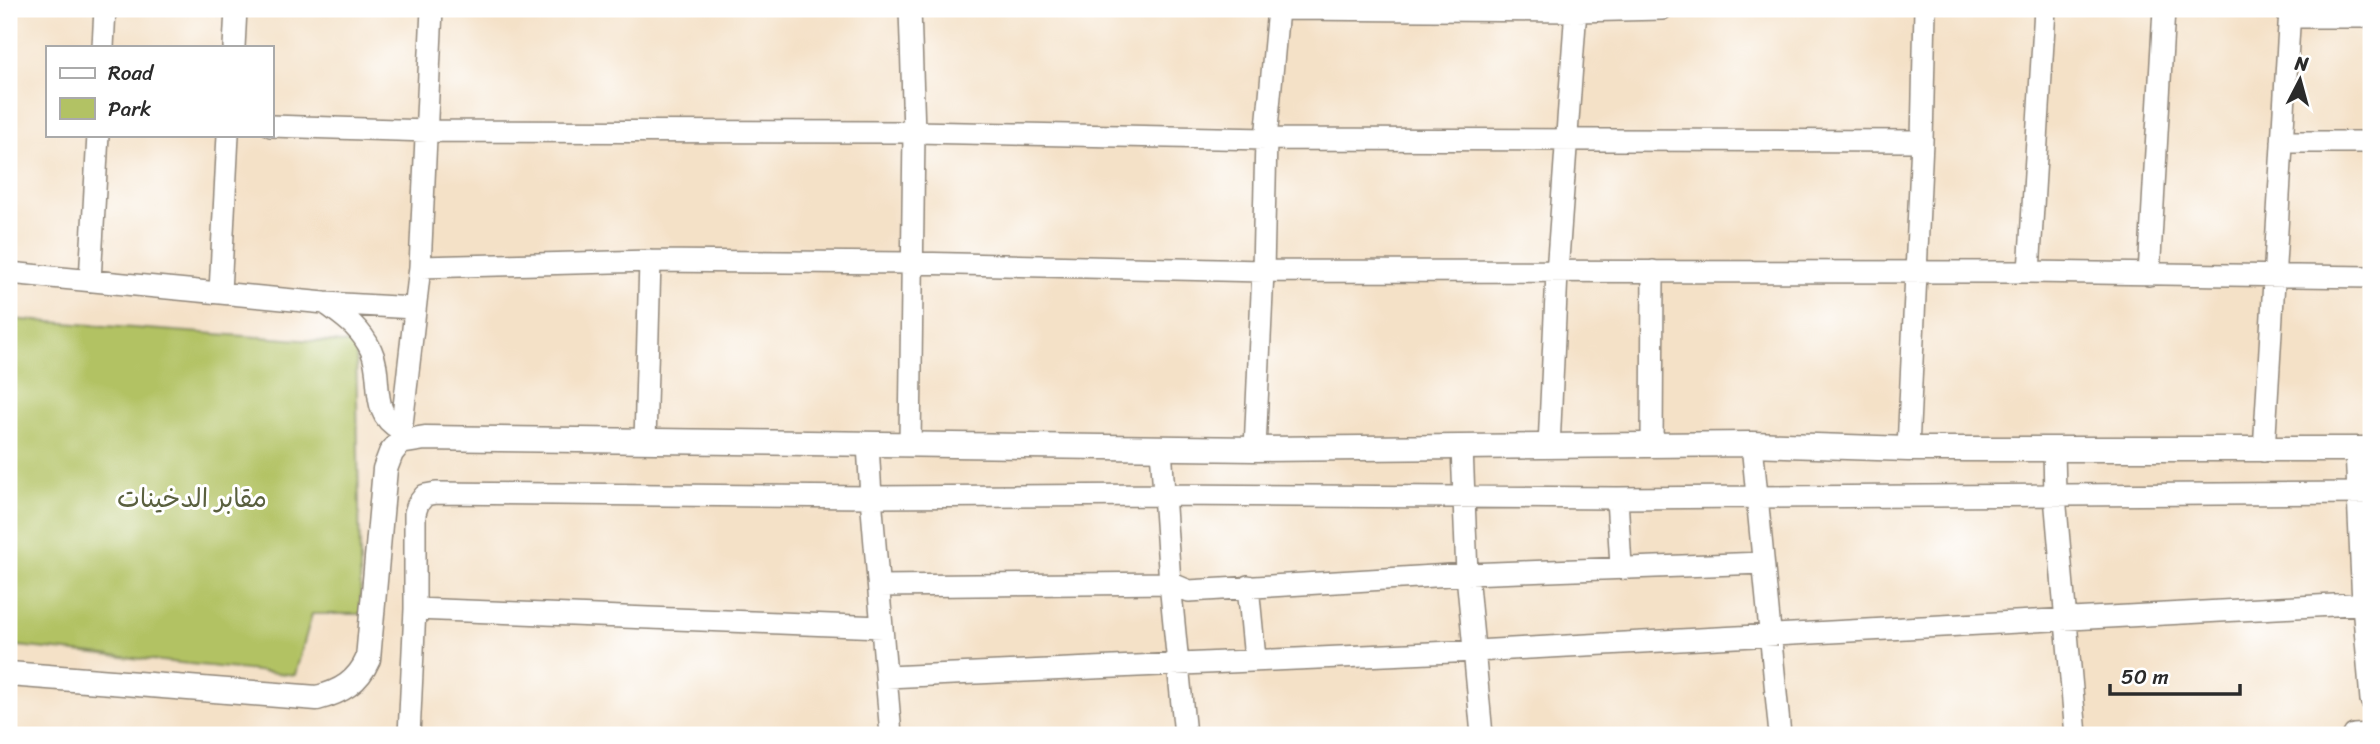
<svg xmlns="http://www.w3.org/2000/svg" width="2380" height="744" viewBox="0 0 2380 744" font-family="Sriracha,'Playpen Sans Arabic',sans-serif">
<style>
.green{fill:#b2c264;stroke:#6e7648;stroke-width:2}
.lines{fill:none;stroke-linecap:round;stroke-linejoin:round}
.minor-casing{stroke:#908679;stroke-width:24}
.tertiary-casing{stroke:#908679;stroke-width:27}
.minor{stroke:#fff;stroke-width:21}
.tertiary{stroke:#fff;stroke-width:24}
.labels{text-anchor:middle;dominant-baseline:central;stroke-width:6;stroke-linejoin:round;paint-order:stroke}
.park-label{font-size:26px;fill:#5a603f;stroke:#fff}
</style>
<rect width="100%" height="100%" fill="#fff"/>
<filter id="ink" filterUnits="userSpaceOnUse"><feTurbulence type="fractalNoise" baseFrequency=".0143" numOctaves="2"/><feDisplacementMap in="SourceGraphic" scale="14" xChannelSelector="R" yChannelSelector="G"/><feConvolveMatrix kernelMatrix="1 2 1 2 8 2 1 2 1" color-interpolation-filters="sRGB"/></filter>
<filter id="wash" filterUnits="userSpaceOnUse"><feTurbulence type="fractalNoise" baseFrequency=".00686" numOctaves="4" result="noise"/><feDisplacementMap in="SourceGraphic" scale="28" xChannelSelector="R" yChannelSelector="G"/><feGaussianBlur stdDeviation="1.57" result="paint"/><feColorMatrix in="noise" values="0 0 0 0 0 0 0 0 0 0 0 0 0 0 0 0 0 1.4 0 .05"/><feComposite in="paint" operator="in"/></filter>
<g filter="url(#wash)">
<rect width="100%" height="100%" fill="#f4e1c7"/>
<path class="green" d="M 9,319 L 356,344 L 361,614 L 312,614 L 295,675 L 9,645 Z"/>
</g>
<g filter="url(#ink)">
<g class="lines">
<g class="minor-casing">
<path id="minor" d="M 910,9 L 914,132 L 910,444
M 1284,9 L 1576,11 L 1662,9
M 2289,17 L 2371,17
M 103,47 L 105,9
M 234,47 L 236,9
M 271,126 L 428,131 L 914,132 L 1266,139 L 1922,141
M 2282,142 L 2371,142
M 420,267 L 650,261 L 911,263 L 1263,271 L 2029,272 L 2371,277
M 2029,272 L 2045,9
M 9,273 L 325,303 L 414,308
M 2149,275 L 2164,9
M 90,281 L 98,135
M 220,292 L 228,135
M 325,303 C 344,317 360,327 371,350 C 384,377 368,413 400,429
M 645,441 L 650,261
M 400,442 L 420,267 L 432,9
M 868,444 L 871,497 L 891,735
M 1752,444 L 1780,735
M 1652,446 L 1653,271
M 1549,447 L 1557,273 L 1576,9
M 1161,448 L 1170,583 L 1185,735
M 1462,448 L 1467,574 L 1482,735
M 1255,449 L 1263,271 L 1266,139 L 1278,9
M 1908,449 L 1922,141 L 1925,9
M 2054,449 L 2055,496 L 2076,735
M 2356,449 L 2363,604 L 2371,700
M 2264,451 L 2290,9
M 1617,498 L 1621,566
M 879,586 L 1170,583 L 1189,591 L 1467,574 L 1762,563
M 1248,586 L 1255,659
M 415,609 L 882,627
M 887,677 L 1475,651 L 2371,603
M 409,735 L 415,609 L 415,513 L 418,504 L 425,495 L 436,493 L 871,497 L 1164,495 L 1617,498 L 2371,493
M 2354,735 L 2371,734"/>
</g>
<g class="tertiary-casing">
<path id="tertiary" d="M 9,674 L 317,698 C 341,692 358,682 368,659 L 385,469 L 391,453 L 400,442 L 425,438 L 1255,449 L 1752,444 L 1908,449 L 2371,449"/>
</g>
<use href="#minor" class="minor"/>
<use href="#tertiary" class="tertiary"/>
</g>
</g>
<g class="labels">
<g class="park-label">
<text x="192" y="498">مقابر الدخينات</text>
</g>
</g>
<rect width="2380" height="744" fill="none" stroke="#fff" stroke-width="35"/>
<rect x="46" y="46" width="228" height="91" fill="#ffffff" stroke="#aaaaaa" stroke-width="2"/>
<rect x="60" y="68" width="35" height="10" fill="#ffffff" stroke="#aaaaaa" stroke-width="2"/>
<text x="108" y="80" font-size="21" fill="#2b2b2b">Road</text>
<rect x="60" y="98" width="35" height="21" fill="#b2c264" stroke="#aaaaaa" stroke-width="2"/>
<text x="108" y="116" font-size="21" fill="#2b2b2b">Park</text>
<g transform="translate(2300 80) rotate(6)" stroke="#ffffff" stroke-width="5" paint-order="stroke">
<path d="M0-5L12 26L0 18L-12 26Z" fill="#2b2b2b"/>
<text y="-10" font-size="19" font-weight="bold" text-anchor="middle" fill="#2b2b2b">N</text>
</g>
<path d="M2110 684v10h130v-10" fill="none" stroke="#2b2b2b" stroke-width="3.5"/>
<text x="2121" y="684" font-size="21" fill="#2b2b2b" stroke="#ffffff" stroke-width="5" paint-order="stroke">50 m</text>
</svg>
